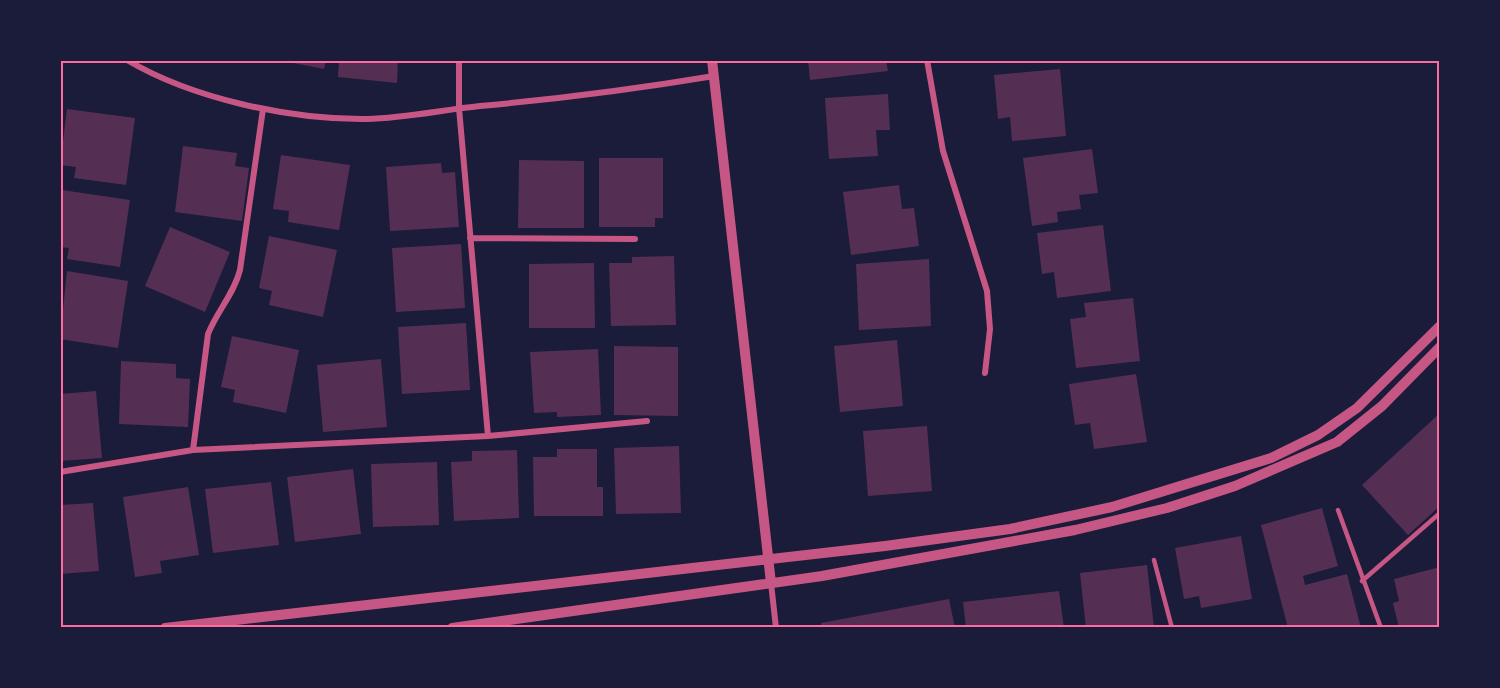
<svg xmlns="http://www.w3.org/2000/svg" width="1500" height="688" viewBox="0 0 1500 688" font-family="'Fira Sans',sans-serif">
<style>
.building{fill:#542f53}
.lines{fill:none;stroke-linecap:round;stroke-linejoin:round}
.service{stroke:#c65784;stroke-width:4.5}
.minor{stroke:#c65784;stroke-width:6}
.tertiary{stroke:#c65784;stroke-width:10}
.neatline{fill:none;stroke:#ff6b9d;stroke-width:2}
</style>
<rect width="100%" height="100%" fill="#1b1b3a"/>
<path class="building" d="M 278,60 L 326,60 L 324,69 Z
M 339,60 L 398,60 L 397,83 L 338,77 Z
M 808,60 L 886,60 L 888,71 L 810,80 Z
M 1060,69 L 1066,136 L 1012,141 L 1010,117 L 998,119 L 994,75 Z
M 888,94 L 890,130 L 876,130 L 878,156 L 829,159 L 825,98 Z
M 67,109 L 135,118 L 126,185 L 74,178 L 76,167 L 60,165 Z
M 183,146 L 237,153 L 235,166 L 249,168 L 242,221 L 175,212 Z
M 1092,149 L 1098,193 L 1079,195 L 1081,209 L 1057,212 L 1058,222 L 1032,226 L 1023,158 Z
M 281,155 L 350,165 L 339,230 L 288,222 L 289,211 L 273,209 Z
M 599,158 L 663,158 L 663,218 L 655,218 L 655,227 L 599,227 Z
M 519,160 L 584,161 L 584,228 L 518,228 Z
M 441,163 L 442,173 L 455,172 L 459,227 L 390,231 L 386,167 Z
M 899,185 L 902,209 L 914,208 L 919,246 L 851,255 L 843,192 Z
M 62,190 L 130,200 L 120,267 L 67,259 L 69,248 L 60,247 Z
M 1103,225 L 1111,291 L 1057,298 L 1054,272 L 1042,274 L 1037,233 Z
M 170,227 L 230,252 L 205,312 L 145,286 Z
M 269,236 L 337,250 L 323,317 L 269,305 L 272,291 L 259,288 Z
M 461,244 L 465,308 L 396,312 L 392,248 Z
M 674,256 L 676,325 L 611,326 L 609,263 L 632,263 L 632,257 Z
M 929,259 L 931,326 L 859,330 L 856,264 Z
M 594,263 L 595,328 L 529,328 L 529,264 Z
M 67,271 L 128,281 L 118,348 L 60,339 Z
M 1133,298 L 1140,361 L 1076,368 L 1070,319 L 1086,317 L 1084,303 Z
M 466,323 L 470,390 L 402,394 L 398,327 Z
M 232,336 L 299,350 L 286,413 L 233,402 L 235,390 L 221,387 Z
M 897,340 L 903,406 L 840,412 L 834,346 Z
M 614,346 L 678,347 L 678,416 L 614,415 Z
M 598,349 L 601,415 L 557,417 L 557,412 L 534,413 L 530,352 Z
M 381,359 L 387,427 L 323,432 L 317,365 Z
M 121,361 L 176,364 L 176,378 L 190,379 L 188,427 L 119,424 Z
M 1136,374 L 1147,442 L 1094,449 L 1090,423 L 1075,425 L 1069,384 Z
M 96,391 L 102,458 L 60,461 L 60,394 Z
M 1440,413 L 1440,506 L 1408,535 L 1362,485 Z
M 927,426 L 932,491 L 868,496 L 863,431 Z
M 679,446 L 681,513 L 616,514 L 614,448 Z
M 557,449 L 597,449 L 597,487 L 603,487 L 603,516 L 534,516 L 533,457 L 557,457 Z
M 517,450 L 519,518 L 454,521 L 451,462 L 472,461 L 472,451 Z
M 437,462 L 439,525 L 373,527 L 371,464 Z
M 353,469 L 361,534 L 295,542 L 287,477 Z
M 271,482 L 279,545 L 213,553 L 205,489 Z
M 188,487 L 199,555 L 160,561 L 162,573 L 135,577 L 123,497 Z
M 93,503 L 99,571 L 60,574 L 60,505 Z
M 1322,508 L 1338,566 L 1303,576 L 1305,585 L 1347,574 L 1361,628 L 1288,628 L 1261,525 Z
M 1241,536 L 1252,599 L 1201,608 L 1199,596 L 1184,599 L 1175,548 Z
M 1147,565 L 1154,628 L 1086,628 L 1080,573 Z
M 1440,567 L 1440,628 L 1399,628 L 1393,603 L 1399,601 L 1394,579 Z
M 1059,591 L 1064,628 L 966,628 L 963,602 Z
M 949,599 L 955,628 L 822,628 L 821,623 Z"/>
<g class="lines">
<path class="service" d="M 1338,510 L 1381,628
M 1154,560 L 1172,628
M 1362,581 L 1440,513"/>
<path class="minor" d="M 127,60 C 193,99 291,120 367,119 C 405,118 442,110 480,106 C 558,99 636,89 714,76
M 459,60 L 459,108 L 488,436
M 927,60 L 943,151 L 987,291 L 990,329 L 985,373
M 470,238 L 635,239
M 193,450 L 208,334 C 217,311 234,294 240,270 L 263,109
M 60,472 L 193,450 L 488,436 L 647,421
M 771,583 L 776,628"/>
<path class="tertiary" d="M 712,60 L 771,583
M 165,628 L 885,546 L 1010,529 L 1112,507 L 1271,458 L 1318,435 L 1357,408 L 1440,326
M 452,628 L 822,576 L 1075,530 L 1167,508 L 1235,486 L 1337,442 L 1382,406 L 1440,347"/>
</g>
<rect width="1500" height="688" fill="none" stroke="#1b1b3a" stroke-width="123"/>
<rect x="62" y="62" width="1376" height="564" class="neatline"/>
</svg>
